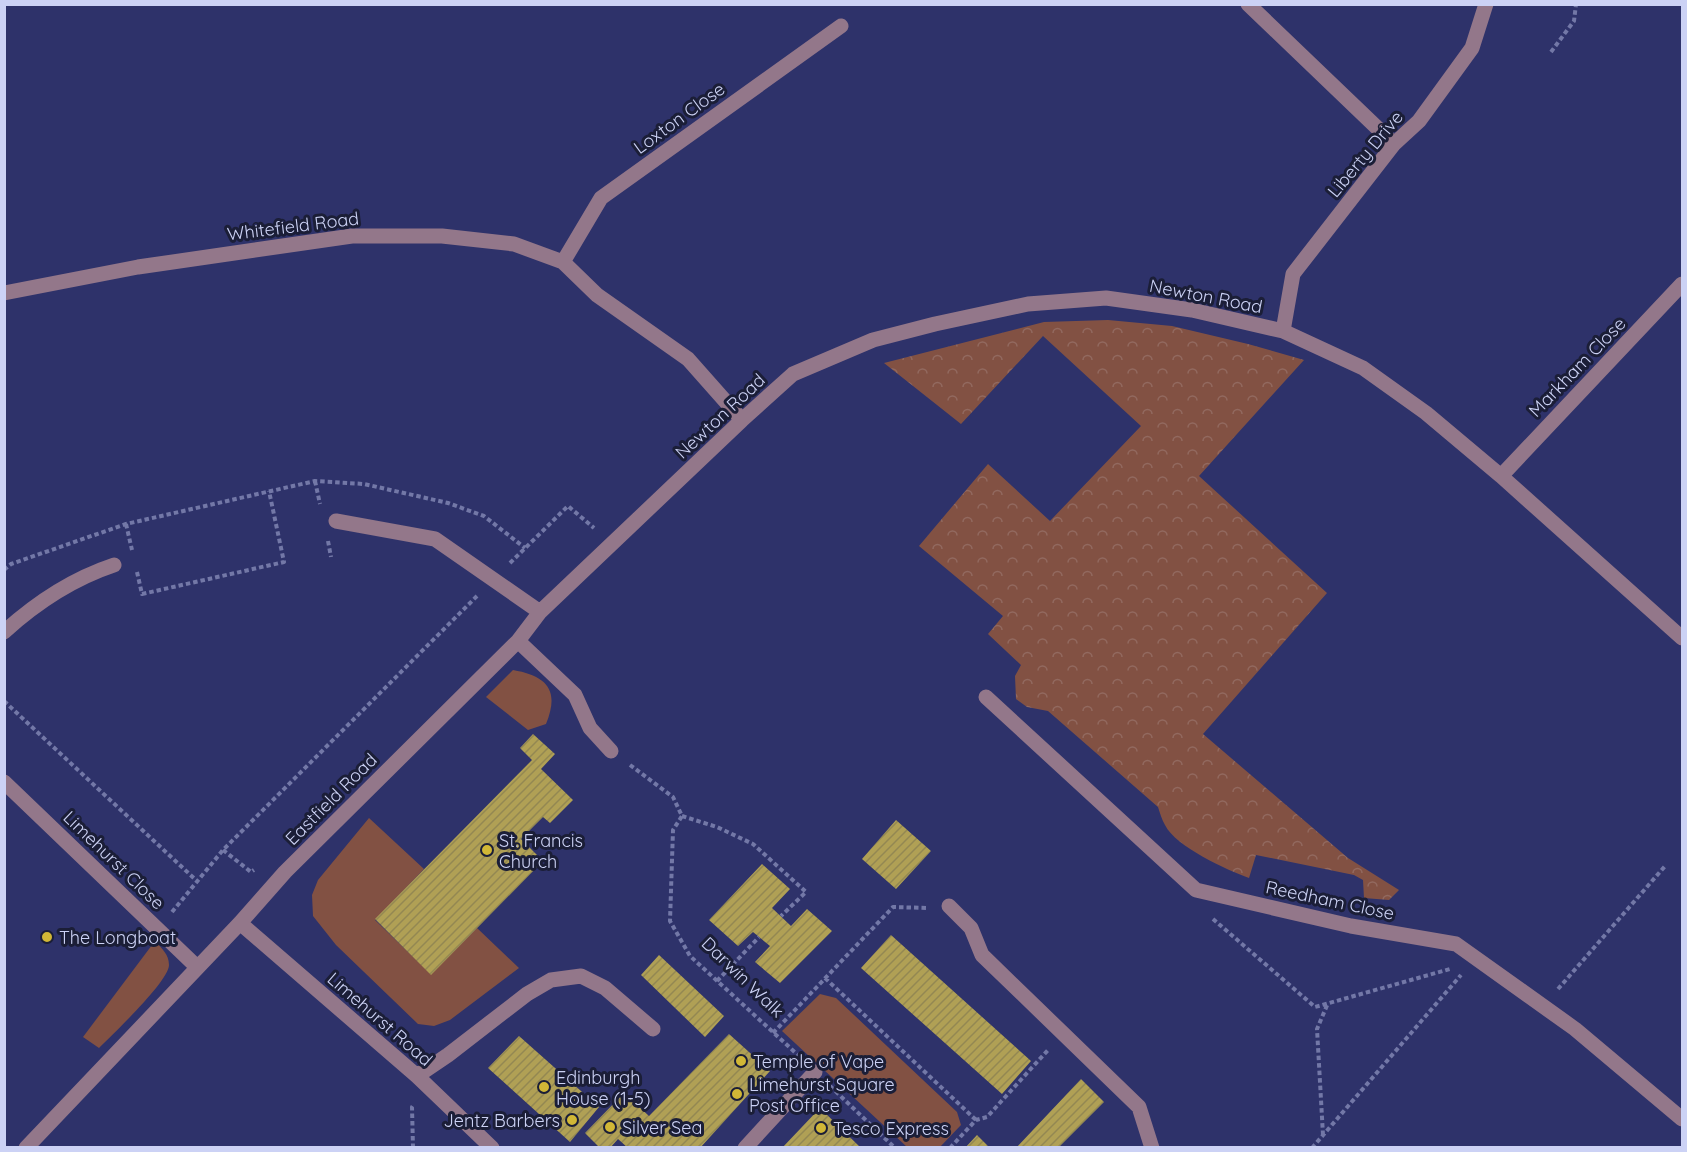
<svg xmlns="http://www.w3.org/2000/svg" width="1687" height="1152" viewBox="0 0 1687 1152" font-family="Quicksand,sans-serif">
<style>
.grass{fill:#825143}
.park{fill:url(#park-crowns)}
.building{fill:url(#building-hatch)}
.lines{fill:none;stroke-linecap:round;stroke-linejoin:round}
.path{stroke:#7378a7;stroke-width:4;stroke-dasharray:4.5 3;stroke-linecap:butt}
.minor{stroke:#93778a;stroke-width:15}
.poi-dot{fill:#d1b736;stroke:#1b1e37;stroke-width:2}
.labels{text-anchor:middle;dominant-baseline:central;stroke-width:6;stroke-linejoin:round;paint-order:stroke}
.street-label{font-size:18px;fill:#ccd2f5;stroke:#1b1e37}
.poi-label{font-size:18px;fill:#ccd2f5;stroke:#1b1e37;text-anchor:start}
</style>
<defs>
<pattern id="park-crowns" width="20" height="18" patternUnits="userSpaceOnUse" patternTransform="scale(1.5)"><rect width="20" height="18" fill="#825143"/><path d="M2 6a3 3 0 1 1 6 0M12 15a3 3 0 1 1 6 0" fill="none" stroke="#92695f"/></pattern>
<pattern id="building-hatch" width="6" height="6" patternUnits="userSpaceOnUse" patternTransform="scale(1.5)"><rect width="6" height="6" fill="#b0a055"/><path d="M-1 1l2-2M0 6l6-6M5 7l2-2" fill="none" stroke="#938852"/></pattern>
</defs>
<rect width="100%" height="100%" fill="#2e326a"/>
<path class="grass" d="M 513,670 C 547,676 560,690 546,724 L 528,730 L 486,697 Z
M 369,818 L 424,869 L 375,920 L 431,974 L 477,928 L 519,968 L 450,1020 L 434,1026 L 418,1024 L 336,945 L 313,916 L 312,895 L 318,880 Z
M 155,941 C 162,949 169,954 169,965 C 169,981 113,1034 99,1048 L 83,1037 Z
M 820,994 L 836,998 L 957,1112 L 961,1125 L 940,1147 L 907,1147 L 782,1031 Z"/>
<path class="park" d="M 1108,320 L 1172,326 L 1248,344 L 1304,360 L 1199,476 L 1327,593 L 1203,734 L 1348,858 L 1399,890 L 1389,900 L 1364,898 L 1363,880 L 1354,875 L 1256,855 L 1249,878 C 1227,870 1176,847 1165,825 C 1162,820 1160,813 1158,807 L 1048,711 L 1027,707 L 1016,699 L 1015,676 L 1021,665 L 988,634 L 1003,616 L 919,546 L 988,464 L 1050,521 L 1141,426 L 1043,336 L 961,424 L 884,363 L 1044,322 Z"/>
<path class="building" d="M 533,734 L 555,754 L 541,769 L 573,800 L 550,823 L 543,817 L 521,839 L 543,861 L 431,975 L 375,919 L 532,760 L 520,748 Z
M 896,820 L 931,851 L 896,889 L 862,859 Z
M 762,864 L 790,889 L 772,908 L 791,926 L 807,909 L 832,931 L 780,983 L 755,962 L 770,946 L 753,932 L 738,946 L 709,920 Z
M 891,935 L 1031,1061 L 1002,1094 L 861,968 Z
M 659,955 L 724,1016 L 705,1037 L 641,975 Z
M 729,1034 L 770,1071 L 700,1148 L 628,1148 L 618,1139 L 610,1148 L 600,1148 L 585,1133 L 624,1093 L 649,1116 Z
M 519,1036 L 599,1107 L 570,1142 L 488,1068 Z
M 1081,1079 L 1104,1102 L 1058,1148 L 1016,1148 Z
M 820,1108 L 861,1148 L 782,1148 Z
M 977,1135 L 990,1148 L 965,1148 Z"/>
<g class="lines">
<path class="path" d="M 1551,52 L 1574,21 L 1576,4
M 315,481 L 320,504
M 126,524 L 132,550
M 328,541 L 331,557
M 510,563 L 568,506 L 594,528
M 4,570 L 11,564 L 126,524 L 315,481 L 364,484 L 448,503 L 484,516 L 525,548
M 137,572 L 142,594 L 284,562 L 269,491
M 4,701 L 198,882
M 630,765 L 673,797 L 682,816 L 673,830 L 670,921 L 690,956 L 799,1056
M 682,816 L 717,827 L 753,844 L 806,892 L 781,916
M 223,850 L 251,872 L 254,870
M 172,912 L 223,850 L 477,596
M 1213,919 L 1315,1007 L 1450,969
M 825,978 L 976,1120
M 717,981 L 759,937
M 1558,989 L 1666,865
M 773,1033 L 893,907 L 928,908
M 830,1086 L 895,1148
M 1323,1135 L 1317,1029 L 1328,1003
M 413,1148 L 412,1107 L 414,1104
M 950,1148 L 976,1120 L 987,1117 L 1048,1050
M 1312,1148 L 1461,975"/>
<path class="minor" d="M 1248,4 L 1394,144
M 563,262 L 601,198 L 841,26
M 4,293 L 138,267 L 352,236 L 442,236 L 514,244 L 563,262 L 597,295 L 688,359 L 742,420
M 1283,331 L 1293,274 L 1394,144 L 1419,121 L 1472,48 L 1486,4
M 1501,476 L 1682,284
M 336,521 L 435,539 L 540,612
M 4,632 C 37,602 72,579 114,565
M 518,641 L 575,695 L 590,728 L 611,751
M 986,697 L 1196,890 L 1351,926 L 1456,944 L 1575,1029 L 1682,1119
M 4,782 L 197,967
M 949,906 L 971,928 L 982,955 L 1139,1107 L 1152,1148
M 240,923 L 417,1076 L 492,1148
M 417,1076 L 448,1055 L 527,994 L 551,980 L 581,976 L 605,988 L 653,1029
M 26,1148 L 240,923 L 285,872 L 518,641 L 540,612 L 742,420 L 793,374 L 873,340 L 935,324 L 1028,304 L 1106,298 L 1192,310 L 1283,331 L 1363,368 L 1426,413 L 1501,476 L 1682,638
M 745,1148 L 815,1072"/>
</g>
<g class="poi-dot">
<circle cx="487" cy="850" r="6"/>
<circle cx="47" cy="937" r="6"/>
<circle cx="741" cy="1061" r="6"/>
<circle cx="544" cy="1087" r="6"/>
<circle cx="737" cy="1094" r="6"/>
<circle cx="572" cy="1120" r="6"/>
<circle cx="610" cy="1127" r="6"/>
<circle cx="821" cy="1128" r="6"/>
</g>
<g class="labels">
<g class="street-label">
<text transform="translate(679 118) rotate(-36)">Loxton Close</text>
<text transform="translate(1365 154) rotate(-50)">Liberty Drive</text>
<text transform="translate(293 226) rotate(-7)">Whitefield Road</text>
<text transform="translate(1206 296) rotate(11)">Newton Road</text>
<text transform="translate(1577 367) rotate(-46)">Markham Close</text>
<text transform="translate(720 416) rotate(-43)">Newton Road</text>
<text transform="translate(331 799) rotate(-45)">Eastfield Road</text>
<text transform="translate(114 860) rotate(44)">Limehurst Close</text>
<text transform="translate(1330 900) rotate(12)">Reedham Close</text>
<text transform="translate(743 977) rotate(44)">Darwin Walk</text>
<text transform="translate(380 1019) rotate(41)">Limehurst Road</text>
</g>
<g class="poi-label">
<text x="499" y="840">St. Francis<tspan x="499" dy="21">Church</tspan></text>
<text x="59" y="937">The Longboat</text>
<text x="753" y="1061">Temple of Vape</text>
<text x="556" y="1077">Edinburgh<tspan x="556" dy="21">House (1-5)</tspan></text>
<text x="749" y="1084">Limehurst Square<tspan x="749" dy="21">Post Office</tspan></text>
<text x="560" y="1120" text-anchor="end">Jentz Barbers</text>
<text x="622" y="1127">Silver Sea</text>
<text x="833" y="1128">Tesco Express</text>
</g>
</g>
<rect width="1687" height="1152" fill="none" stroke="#ccd2f5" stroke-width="12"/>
</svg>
